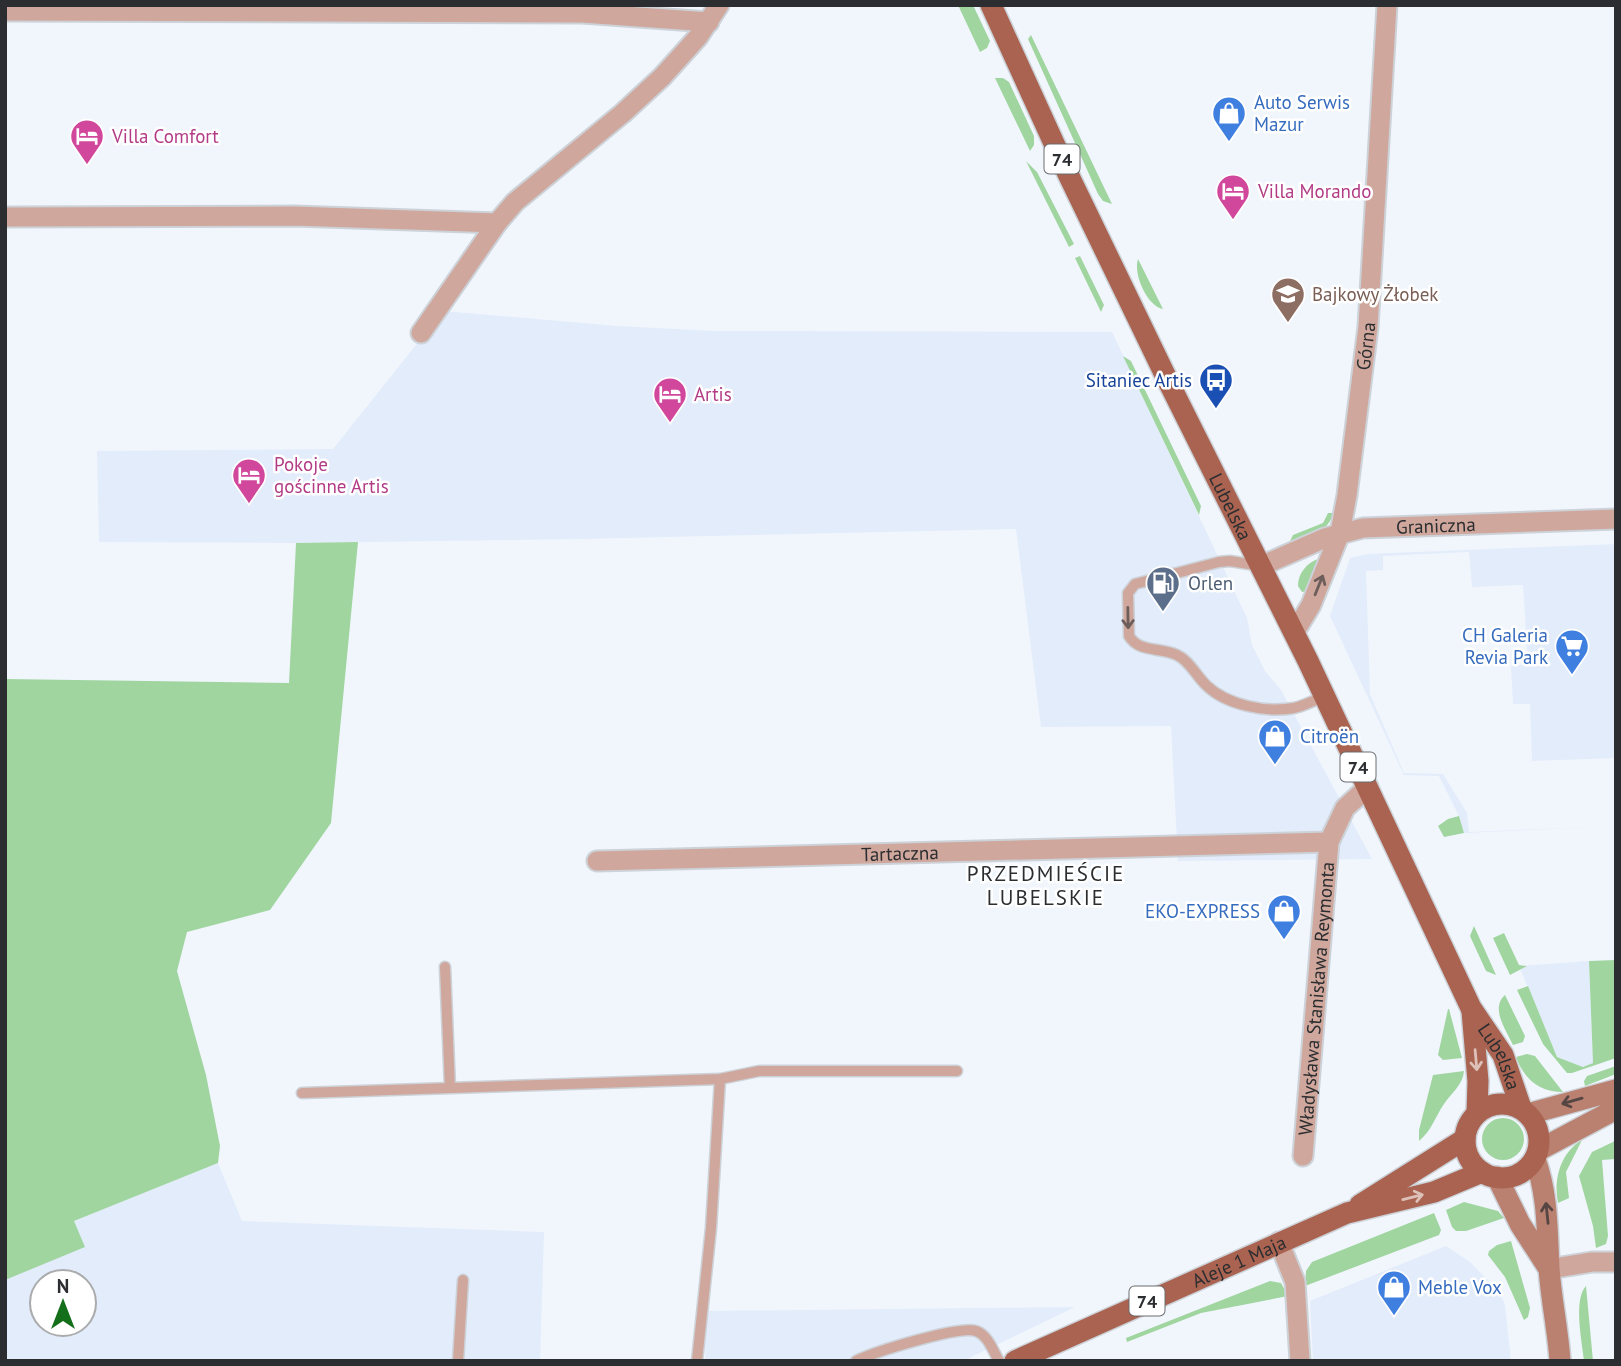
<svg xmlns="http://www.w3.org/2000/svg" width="1621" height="1366" viewBox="0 0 1621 1366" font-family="'PT Sans',sans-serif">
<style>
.built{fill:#e3ecfa;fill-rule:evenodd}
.green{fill:#a0d5a0}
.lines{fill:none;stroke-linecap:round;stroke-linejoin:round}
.lane-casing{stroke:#cdd2d8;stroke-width:13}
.street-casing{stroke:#cdd2d8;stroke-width:23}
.secondary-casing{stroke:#cdd2d8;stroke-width:24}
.primary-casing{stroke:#cdd2d8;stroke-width:24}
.lane{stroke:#cfa79c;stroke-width:10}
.street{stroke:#cfa79c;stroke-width:19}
.secondary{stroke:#ba8070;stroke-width:21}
.primary{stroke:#a96350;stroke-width:21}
.oneway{stroke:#6d5e5b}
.oneway2{stroke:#ddc1b9}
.oneway3{stroke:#564643}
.labels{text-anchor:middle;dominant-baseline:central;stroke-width:5;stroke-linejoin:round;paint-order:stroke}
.shield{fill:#fff;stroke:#6b6c6e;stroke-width:2}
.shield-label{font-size:18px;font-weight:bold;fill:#2b2d30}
.shop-label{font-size:19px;fill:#366cbe;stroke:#fff;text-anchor:start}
.hotel-label{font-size:19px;fill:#b23c85;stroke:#fff;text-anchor:start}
.education-label{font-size:19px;fill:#785e54;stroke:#fff;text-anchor:start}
.street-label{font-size:19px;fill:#2b2d30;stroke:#fff}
.transit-label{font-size:19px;fill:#164399;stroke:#fff;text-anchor:end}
.service-label{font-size:19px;fill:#4e5e75;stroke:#fff;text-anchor:start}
.neighbourhood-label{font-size:21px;letter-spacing:2px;fill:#2b2d30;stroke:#fff}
</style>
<rect width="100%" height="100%" fill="#f1f6fd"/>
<path class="built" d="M 443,311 L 617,326 L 715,331 L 1112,332 L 1247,618 L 1252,645 L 1265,671 L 1281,690 L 1372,859 L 1178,861 L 1171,726 L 1041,727 L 1016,529 L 581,539 L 296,543 L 99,542 L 97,451 L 333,449 Z
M 1616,544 L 1616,758 L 1532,761 L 1530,704 L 1513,704 L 1511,666 L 1528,664 L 1523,585 L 1472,587 L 1469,552 L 1383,556 L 1383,570 L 1366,571 L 1370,694 L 1404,773 L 1443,774 L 1467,813 L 1469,832 L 1616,826 L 1464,833 L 1459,816 L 1439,776 L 1404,775 L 1330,616 L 1350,558 L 1367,554 Z
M 1589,961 L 1593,1063 L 1583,1067 L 1557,1057 L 1519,966 Z
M 218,1163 L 242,1221 L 544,1232 L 540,1361 L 5,1361 L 5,1255 L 74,1221 ZM 42,1282 L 84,1282 L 84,1324 L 42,1324 Z
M 1446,1246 L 1470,1262 L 1500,1293 L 1505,1305 L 1511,1361 L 1313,1361 L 1310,1301 Z
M 1075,1307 L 963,1361 L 705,1361 L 706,1311 Z"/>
<path class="green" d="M 958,5 L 973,5 L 990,41 L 987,48 L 980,52 Z
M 1031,35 L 1112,204 L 1103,201 L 1098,194 L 1028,39 Z
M 995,78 L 1003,78 L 1009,82 L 1034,136 L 1034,145 L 1030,151 Z
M 1026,161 L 1037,172 L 1074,244 L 1069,247 Z
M 1080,256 L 1104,305 L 1101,312 L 1075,258 Z
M 1138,259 L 1163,309 C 1147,306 1133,274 1138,259 Z
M 1123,356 L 1131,361 L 1201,506 L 1199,515 Z
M 1328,513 L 1333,513 C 1330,531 1307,539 1290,541 L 1293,535 L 1323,523 Z
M 358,542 L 331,823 L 270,910 L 187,932 L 177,971 L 206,1075 L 220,1146 L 218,1163 L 74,1221 L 85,1247 L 5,1280 L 5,679 L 289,683 L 296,543 Z
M 1318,559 L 1309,587 L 1307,591 L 1302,592 L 1298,586 C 1298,573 1307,563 1318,559 Z
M 1459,816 L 1464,833 L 1444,837 L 1438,826 L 1448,819 Z
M 1474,926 L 1496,975 L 1486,971 L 1470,936 Z
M 1504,933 L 1519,965 L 1527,966 L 1510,975 L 1493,938 Z
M 1616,960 L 1616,1058 L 1572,1073 L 1567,1073 L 1543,1044 L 1517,990 L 1528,986 L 1557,1057 L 1583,1067 L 1593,1063 L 1589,961 Z
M 1505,995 L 1525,1036 L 1523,1042 L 1513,1045 C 1506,1030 1490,1008 1505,995 Z
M 1448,1009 L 1449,1009 L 1462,1058 L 1443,1060 L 1438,1055 Z
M 1527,1054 L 1535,1056 L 1563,1092 C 1539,1092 1524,1079 1516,1057 Z
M 1616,1066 L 1616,1074 L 1585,1086 L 1584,1081 L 1587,1076 Z
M 1464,1071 C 1463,1085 1451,1093 1444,1104 C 1435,1117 1432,1130 1419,1141 L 1419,1130 L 1433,1075 Z
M1482 1139a21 21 0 1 1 42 0a21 21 0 1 1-42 0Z
M 1616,1138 L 1616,1159 L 1602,1160 L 1608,1236 L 1606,1244 L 1596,1248 L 1593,1226 L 1579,1176 L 1592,1152 L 1613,1142 Z
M 1582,1140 L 1566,1172 L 1569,1198 L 1558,1203 C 1553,1179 1561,1152 1582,1140 Z
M 1464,1202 L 1498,1211 L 1504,1218 L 1466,1231 L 1456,1231 L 1452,1227 L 1446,1210 Z
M 1434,1213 L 1441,1230 L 1439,1235 L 1305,1286 L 1306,1271 L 1312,1262 Z
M 1511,1241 L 1530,1308 L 1528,1317 L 1524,1320 L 1505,1277 L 1488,1255 L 1489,1251 L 1497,1245 Z
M 1270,1281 L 1281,1283 L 1288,1296 L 1201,1313 L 1127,1342 L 1126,1338 Z
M 1586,1286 L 1593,1361 L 1584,1361 C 1582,1342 1573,1300 1586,1286 Z"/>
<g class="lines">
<g class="lane-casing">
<path id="lane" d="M 1261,566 L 1230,561 L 1219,562 L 1135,584 L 1128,593 L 1129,636 C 1139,653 1161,647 1177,655 C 1190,661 1196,676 1207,686 C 1227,705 1266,713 1294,708 C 1304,706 1314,700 1324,697
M 445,967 L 450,1088
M 302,1093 L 720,1079 L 759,1071 L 957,1071
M 458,1361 L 463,1280
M 697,1361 L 711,1228 L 720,1079
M 856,1361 C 874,1352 960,1325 976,1331 C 988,1335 993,1351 999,1361"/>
</g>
<g class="street-casing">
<g id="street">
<path d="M 5,11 L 582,13 L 709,22"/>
<path d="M 5,217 L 295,216 L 497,223"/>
<path d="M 421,333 L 497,223 L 515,202 L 623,113 L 662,77 L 698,37 L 719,5"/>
<path id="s1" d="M 1261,566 L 1325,538 L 1363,528 L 1616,519"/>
<path id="s2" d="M 1294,633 L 1311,605 L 1340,533 L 1347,495 L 1368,327 L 1387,5"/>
<path id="s3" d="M 597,861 L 1329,842"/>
<path id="s4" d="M 1303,1156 L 1329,842 L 1345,808 L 1368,787"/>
<path d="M 1279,1242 L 1295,1282 L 1300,1361"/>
<path d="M 1549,1269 L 1592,1262 L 1616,1262"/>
</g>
</g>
<g class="secondary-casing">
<path id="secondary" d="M 1528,1114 L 1616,1090
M 1539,1150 L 1616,1109
M 1535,1159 C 1548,1195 1547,1230 1549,1268 C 1551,1299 1558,1330 1560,1361
M 1497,1177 L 1520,1224 L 1549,1269"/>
</g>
<g class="primary-casing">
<g id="primary">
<path id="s5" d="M 991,5 L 1068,174 L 1168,381 L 1308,661 L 1471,1008 L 1503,1055 L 1521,1108"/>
<path d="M 1472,1011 L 1478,1081 L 1477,1113"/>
<circle cx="1502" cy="1141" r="37"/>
<path d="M 1360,1205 L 1465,1139"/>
<path id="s6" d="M 1015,1361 L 1347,1213 L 1434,1192 L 1482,1172"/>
</g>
</g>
<use href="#lane" class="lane"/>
<use href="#street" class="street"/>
<use href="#secondary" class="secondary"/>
<use href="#primary" class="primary"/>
</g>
<defs><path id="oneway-shaft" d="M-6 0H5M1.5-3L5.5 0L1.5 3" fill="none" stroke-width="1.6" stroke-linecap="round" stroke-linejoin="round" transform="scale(1.75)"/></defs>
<g class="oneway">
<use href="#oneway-shaft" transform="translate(1319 585) rotate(-68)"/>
<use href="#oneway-shaft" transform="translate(1128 618) rotate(89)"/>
</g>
<g class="oneway2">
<use href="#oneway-shaft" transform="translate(1476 1060) rotate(85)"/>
<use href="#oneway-shaft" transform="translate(1413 1197) rotate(-14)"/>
</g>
<g class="oneway3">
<use href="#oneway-shaft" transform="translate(1572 1101) rotate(164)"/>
<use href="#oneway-shaft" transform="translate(1547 1213) rotate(-96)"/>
</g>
<defs>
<g id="shop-pin" transform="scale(1.75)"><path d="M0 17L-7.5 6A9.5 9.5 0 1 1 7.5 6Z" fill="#3f7fe0" stroke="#fff"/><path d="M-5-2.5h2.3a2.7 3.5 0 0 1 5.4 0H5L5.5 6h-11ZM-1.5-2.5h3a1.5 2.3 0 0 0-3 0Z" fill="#fff"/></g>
<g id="hotel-pin" transform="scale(1.75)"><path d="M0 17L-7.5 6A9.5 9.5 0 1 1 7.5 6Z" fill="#d1479c" stroke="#fff"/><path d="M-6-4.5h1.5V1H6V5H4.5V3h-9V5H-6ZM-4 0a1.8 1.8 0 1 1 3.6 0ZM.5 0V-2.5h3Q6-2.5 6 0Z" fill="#fff"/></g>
<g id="school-pin" transform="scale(1.75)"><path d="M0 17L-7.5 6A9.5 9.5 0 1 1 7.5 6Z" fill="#8d6e63" stroke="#fff"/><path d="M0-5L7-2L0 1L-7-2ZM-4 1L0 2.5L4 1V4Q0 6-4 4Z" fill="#fff"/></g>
<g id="bus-pin" transform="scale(1.75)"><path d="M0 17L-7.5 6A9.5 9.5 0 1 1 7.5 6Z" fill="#1a4fb4" stroke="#fff"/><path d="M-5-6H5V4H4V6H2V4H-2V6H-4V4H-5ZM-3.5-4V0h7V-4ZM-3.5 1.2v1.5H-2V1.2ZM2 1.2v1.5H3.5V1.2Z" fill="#fff"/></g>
<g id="fuel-pin" transform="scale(1.75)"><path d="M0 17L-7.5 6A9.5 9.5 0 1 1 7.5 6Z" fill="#5c6f8a" stroke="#fff"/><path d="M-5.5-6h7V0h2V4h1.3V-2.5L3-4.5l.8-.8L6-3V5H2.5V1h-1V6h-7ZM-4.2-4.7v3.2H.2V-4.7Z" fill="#fff"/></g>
<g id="supermarket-pin" transform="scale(1.75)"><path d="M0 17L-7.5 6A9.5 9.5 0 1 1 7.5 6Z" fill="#3f7fe0" stroke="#fff"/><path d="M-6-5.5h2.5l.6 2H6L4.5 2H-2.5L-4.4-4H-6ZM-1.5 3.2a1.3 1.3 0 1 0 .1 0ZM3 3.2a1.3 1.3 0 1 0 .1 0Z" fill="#fff"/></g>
</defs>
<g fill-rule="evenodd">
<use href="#shop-pin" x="1229" y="113"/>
<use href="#hotel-pin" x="87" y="136"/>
<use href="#hotel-pin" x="1233" y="191"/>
<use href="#school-pin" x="1288" y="294"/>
<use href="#bus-pin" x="1216" y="380"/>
<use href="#hotel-pin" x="670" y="394"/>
<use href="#hotel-pin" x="249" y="475"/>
<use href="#fuel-pin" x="1163" y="583"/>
<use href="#supermarket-pin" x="1572" y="646"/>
<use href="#shop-pin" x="1275" y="736"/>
<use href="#shop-pin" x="1284" y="911"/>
<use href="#shop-pin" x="1394" y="1287"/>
</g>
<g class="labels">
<g class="shield">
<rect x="1044.5" y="144.5" width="35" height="29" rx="5"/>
<rect x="1340.5" y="752.5" width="35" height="29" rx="5"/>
<rect x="1129.5" y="1286.5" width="35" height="29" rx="5"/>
</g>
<g class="shield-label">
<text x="1062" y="159">74</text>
<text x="1358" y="767">74</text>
<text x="1147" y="1301">74</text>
</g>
<g class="shop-label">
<text x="1254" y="102">Auto Serwis<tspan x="1254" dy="22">Mazur</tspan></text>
<text x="1548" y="635" text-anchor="end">CH Galeria<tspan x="1548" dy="22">Revia Park</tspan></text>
<text x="1300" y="736">Citroën</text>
<text x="1260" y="911" text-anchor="end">EKO-EXPRESS</text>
<text x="1418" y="1287">Meble Vox</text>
</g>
<g class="hotel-label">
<text x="112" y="136">Villa Comfort</text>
<text x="1258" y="191">Villa Morando</text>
<text x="694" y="394">Artis</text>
<text x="274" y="464">Pokoje<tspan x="274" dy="22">gościnne Artis</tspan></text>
</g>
<g class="education-label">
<text x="1312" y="294">Bajkowy Żłobek</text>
</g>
<g class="street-label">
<text stroke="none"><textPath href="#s2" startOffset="299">Górna</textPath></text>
<text stroke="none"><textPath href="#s5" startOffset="556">Lubelska</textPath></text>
<text stroke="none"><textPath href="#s1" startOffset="182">Graniczna</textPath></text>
<text stroke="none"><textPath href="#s3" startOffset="303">Tartaczna</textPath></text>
<text stroke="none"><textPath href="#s4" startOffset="158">Władysława Stanisława Reymonta</textPath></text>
<text stroke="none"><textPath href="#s5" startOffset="1169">Lubelska</textPath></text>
<text stroke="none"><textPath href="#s6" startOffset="245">Aleje 1 Maja</textPath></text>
</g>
<g class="transit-label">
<text x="1192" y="380">Sitaniec Artis</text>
</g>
<g class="service-label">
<text x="1188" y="583">Orlen</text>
</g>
<g class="neighbourhood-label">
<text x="1046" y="873">PRZEDMIEŚCIE<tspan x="1046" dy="24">LUBELSKIE</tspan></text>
</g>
</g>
<rect width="1621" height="1366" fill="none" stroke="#2b2d30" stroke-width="14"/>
<g transform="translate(63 1303)"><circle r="33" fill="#ffffff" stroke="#aaabac" stroke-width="2"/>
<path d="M0-5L12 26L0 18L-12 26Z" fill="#146f1b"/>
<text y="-10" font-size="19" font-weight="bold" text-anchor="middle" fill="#2b2d30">N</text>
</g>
</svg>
